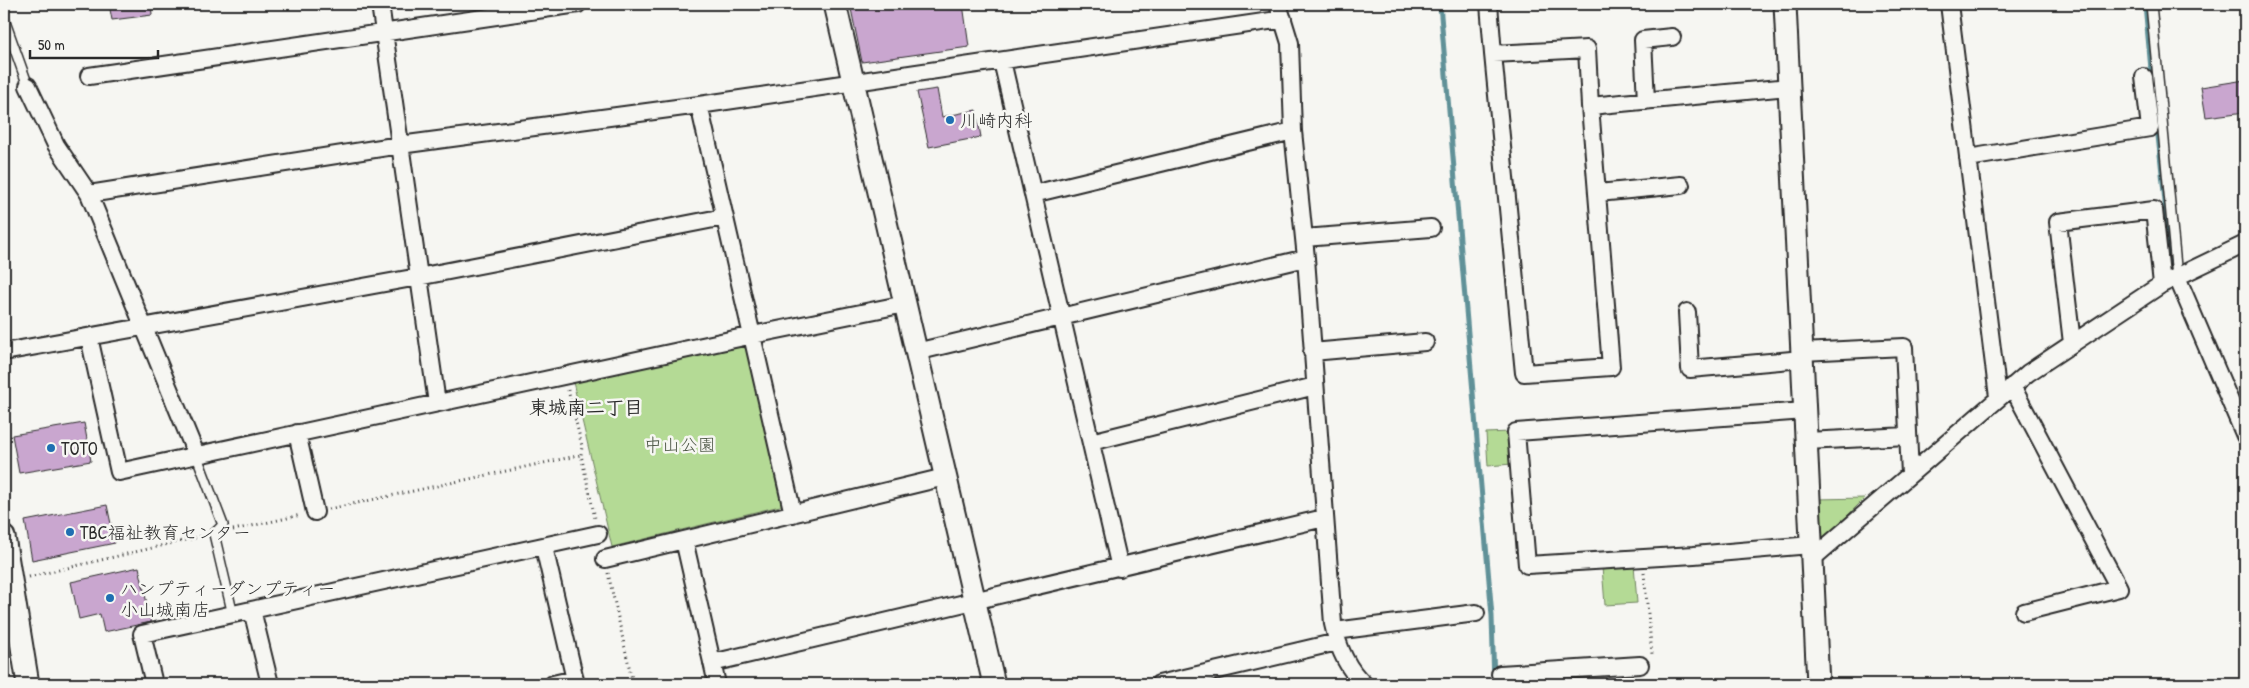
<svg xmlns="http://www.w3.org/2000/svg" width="2249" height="688" viewBox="0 0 2249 688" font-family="'Patrick Hand','Klee One',sans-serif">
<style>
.green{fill:#b4da95;stroke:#708260}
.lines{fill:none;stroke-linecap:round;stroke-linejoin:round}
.stream{stroke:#609198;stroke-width:5}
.building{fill:#c9a6cf;stroke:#2b2b2b}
.service-casing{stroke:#2b2b2b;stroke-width:12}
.minor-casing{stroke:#2b2b2b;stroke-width:20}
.tertiary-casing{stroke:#2b2b2b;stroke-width:25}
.path{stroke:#2b2b2b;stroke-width:3;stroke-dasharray:1 4;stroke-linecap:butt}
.service{stroke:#f6f6f2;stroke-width:9}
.minor{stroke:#f6f6f2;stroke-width:16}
.tertiary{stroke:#f6f6f2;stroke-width:21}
.poi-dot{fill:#1f6fb2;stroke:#f6f6f2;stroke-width:2}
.labels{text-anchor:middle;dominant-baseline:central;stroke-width:5;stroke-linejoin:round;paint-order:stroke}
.poi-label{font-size:18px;fill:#2b2b2b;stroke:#f6f6f2;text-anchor:start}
.park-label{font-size:18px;fill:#4d5746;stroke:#f6f6f2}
.neighbourhood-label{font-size:19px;font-weight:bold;fill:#2b2b2b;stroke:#f6f6f2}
</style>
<rect width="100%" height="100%" fill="#f6f6f2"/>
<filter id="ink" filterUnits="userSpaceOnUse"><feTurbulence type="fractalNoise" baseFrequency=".02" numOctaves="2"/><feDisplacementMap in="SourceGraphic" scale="10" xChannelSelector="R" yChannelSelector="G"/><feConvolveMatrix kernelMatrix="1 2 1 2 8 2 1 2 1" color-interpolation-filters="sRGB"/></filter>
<g filter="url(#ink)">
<path class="green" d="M 740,344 L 748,351 L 784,505 L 612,547 L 573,382 Z
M 1510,432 L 1512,464 L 1488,466 L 1486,433 Z
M 1865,498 L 1819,544 L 1817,499 Z
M 1634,564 L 1637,603 L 1605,605 L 1602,567 Z"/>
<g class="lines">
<path class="stream" d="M 1440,4 L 1492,616 L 1494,684
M 2145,4 L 2152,80
M 2157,126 L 2173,277
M 2241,438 L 2245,448"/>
</g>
<path class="building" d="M 109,4 L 151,4 L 152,15 L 112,20 Z
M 156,4 L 196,4 L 156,9 Z
M 850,4 L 963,4 L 969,47 L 862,62 Z
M 2245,80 L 2245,112 L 2206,117 L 2201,87 Z
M 937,89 L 942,117 L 976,110 L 981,137 L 929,147 L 917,92 Z
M 84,423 L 91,461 L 19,473 L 12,435 Z
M 107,505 L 115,543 L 32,560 L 25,521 Z
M 139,567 L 151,622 L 104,632 L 100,614 L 79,619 L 71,582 Z"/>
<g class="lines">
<g class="service-casing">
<path id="service" d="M 2151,4 L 2177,277
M 4,19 L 28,86
M 196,454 L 223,525 L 214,534 L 233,615"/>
</g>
<g class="minor-casing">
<path id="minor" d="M 380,4 L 437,403
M 1278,4 L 1290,43 L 1293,131 L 1306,258 L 1333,624 C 1338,647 1347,669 1364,684
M 1489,4 L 1493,54
M 1949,4 L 1998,397
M 1002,61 L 1120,568
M 89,76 L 578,4
M 28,86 L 56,145 L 89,194 L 196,454
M 1646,101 L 1643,40 L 1672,37
M 699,105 L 793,514
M 1590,106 L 1611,367 L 1524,373 L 1493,54 L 1587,49 L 1590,106 L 1789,87
M 1968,158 L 2150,128 L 2144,77
M 1598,193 L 1681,185
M 89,194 L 400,145 L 699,105 L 1283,19
M 1033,194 L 1293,131
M 1304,238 L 1431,228
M 2177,277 L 2245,436
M 1687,312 L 1690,369 L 1802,359
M 89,337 L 119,472 L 753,335 L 905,304
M 2072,343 L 2058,222 L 2154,210 L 2162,284
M 4,352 L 418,277 L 724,217
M 916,352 L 1306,258
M 1312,352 L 1425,342
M 1802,352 L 1904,347 L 1910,474
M 2012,386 L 2119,588 L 2024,612
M 1805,411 L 1516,432 L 1527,565 L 1694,555 L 1811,545
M 297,433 L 315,512
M 1806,441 L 1908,436
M 1091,442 L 1315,386
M 684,540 L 717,684
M 544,547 L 576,684
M 605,559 L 945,477
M 1812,559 L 2028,373 L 2162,284 L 2245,244
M 252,610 L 270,684
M 1335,631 L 1476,613
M 712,663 L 1324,518
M 1500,674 L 1640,665
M 154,684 L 142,634 L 598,534
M 553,684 L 575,679
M 1159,684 L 1337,642"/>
</g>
<g class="tertiary-casing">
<path id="tertiary" d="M 835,4 L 994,684
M 1785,4 L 1818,684
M 4,537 L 28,684"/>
</g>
<path class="path" d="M 568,390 L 582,446 L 581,455 L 595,518
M 329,509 L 581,455
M 233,530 L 301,515
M 608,573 L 633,684
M 1644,573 L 1652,654
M 29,577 L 203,536
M 1652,684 L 1652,675"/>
<use href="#service" class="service"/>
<use href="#minor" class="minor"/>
<use href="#tertiary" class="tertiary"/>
</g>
</g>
<g class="poi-dot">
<circle cx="950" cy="120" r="5"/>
<circle cx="51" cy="448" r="5"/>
<circle cx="70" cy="532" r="5"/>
<circle cx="110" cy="598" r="5"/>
</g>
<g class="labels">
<g class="poi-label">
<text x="960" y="120">川崎内科</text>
<text x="61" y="448">TOTO</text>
<text x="80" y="532">TBC福祉教育センター</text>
<text x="120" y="588">ハンプティーダンプティー<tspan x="120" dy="21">小山城南店</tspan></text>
</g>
<g class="park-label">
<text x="680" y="444">中山公園</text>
</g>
<g class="neighbourhood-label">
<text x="586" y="407">東城南二丁目</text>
</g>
</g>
<rect width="2249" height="688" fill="none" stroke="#f6f6f2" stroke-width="20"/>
<rect x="10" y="10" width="2229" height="668" fill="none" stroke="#2b2b2b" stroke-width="2" filter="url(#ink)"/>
<path d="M30 50v8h128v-8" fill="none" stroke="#2b2b2b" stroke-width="2.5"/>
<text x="38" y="50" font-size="15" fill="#2b2b2b" stroke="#f6f6f2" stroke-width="4" paint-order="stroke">50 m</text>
</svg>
